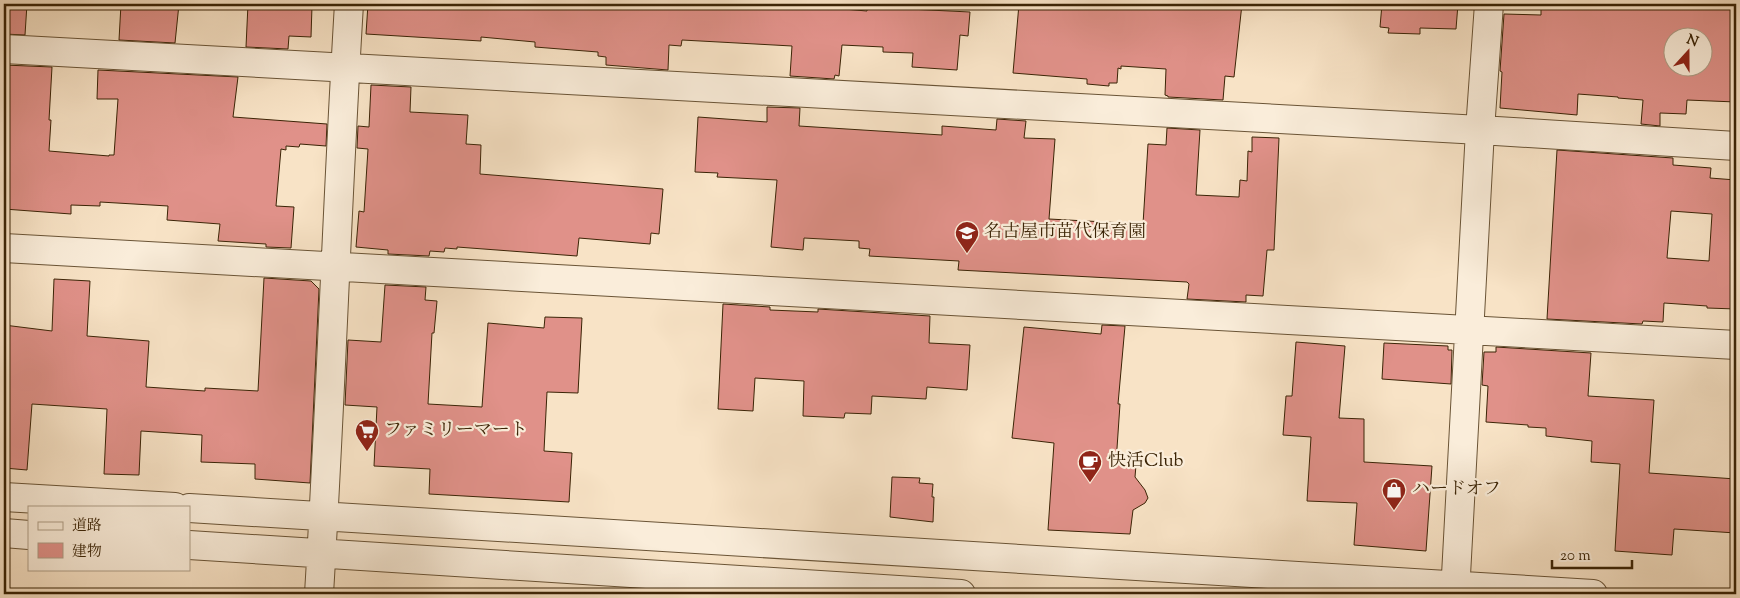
<svg xmlns="http://www.w3.org/2000/svg" width="1740" height="598" viewBox="0 0 1740 598" font-family="'Sorts Mill Goudy','Noto Serif JP',serif">
<style>
.building{fill:#e09189;stroke:#3b2406;fill-rule:evenodd}
.lines{fill:none;stroke-linecap:round;stroke-linejoin:round}
.minor-casing{stroke:#6a5436;stroke-width:30}
.minor{stroke:#faedda;stroke-width:28}
.labels{text-anchor:middle;dominant-baseline:central;stroke-width:4.5;stroke-linejoin:round;paint-order:stroke}
.poi-label{font-size:18px;fill:#3b2406;stroke:#faedda;text-anchor:start}
</style>
<rect width="100%" height="100%" fill="#f8e3c6"/>
<filter id="stains"><feTurbulence type="fractalNoise" baseFrequency=".004" numOctaves="4"/><feColorMatrix values="0 0 0 0 .2 0 0 0 0 .09 0 0 0 0 .02 0 0 0 .5 -.17"/></filter>
<radialGradient id="worn" r=".72"><stop offset=".6" stop-color="#630" stop-opacity="0"/><stop offset="1" stop-color="#630" stop-opacity=".3"/></radialGradient>
<path class="building" d="M 4,4 L 27,4 L 25,35 L 4,34 Z
M 121,4 L 179,4 L 175,43 L 119,40 Z
M 248,4 L 312,6 L 311,37 L 289,36 L 288,49 L 246,47 Z
M 368,4 L 717,4 L 796,8 L 796,5 L 867,11 L 867,7 L 970,12 L 968,36 L 960,35 L 957,70 L 912,67 L 913,53 L 883,52 L 883,47 L 842,45 L 839,76 L 835,75 L 834,79 L 790,76 L 792,46 L 682,40 L 681,46 L 669,45 L 668,70 L 606,65 L 606,57 L 598,56 L 598,52 L 535,47 L 535,42 L 481,37 L 481,41 L 366,34 Z
M 1019,4 L 1242,4 L 1234,77 L 1225,76 L 1223,100 L 1168,97 L 1168,96 L 1165,95 L 1166,69 L 1121,66 L 1121,69 L 1118,68 L 1117,83 L 1109,83 L 1109,86 L 1087,84 L 1087,79 L 1013,73 Z
M 1382,4 L 1458,4 L 1456,29 L 1420,28 L 1420,34 L 1388,33 L 1389,28 L 1380,27 Z
M 1541,4 L 1736,4 L 1736,102 L 1687,100 L 1686,114 L 1660,113 L 1660,126 L 1641,124 L 1643,100 L 1618,98 L 1618,97 L 1578,94 L 1577,115 L 1500,108 L 1502,72 L 1500,71 L 1504,14 L 1541,15 ZM 1672,38 L 1702,38 L 1702,68 L 1672,68 Z
M 4,65 L 52,67 L 49,120 L 51,120 L 49,151 L 109,156 L 109,155 L 114,155 L 118,99 L 97,99 L 98,70 L 238,77 L 233,117 L 327,124 L 326,146 L 300,144 L 299,147 L 286,146 L 286,150 L 281,149 L 276,206 L 294,207 L 291,248 L 266,247 L 266,244 L 218,241 L 220,224 L 167,220 L 168,206 L 100,202 L 100,206 L 71,205 L 71,214 L 4,209 Z
M 371,85 L 411,87 L 410,112 L 468,115 L 466,144 L 481,145 L 480,174 L 663,189 L 659,234 L 651,233 L 650,244 L 579,238 L 577,256 L 457,247 L 457,249 L 445,248 L 444,252 L 430,251 L 429,256 L 388,254 L 388,250 L 356,247 L 359,211 L 364,212 L 368,149 L 357,148 L 358,126 L 369,127 Z
M 767,107 L 800,108 L 799,126 L 942,135 L 942,126 L 996,130 L 997,119 L 1026,121 L 1024,138 L 1055,139 L 1049,219 L 1143,224 L 1148,144 L 1166,145 L 1167,128 L 1200,130 L 1196,195 L 1239,197 L 1240,180 L 1247,181 L 1248,151 L 1252,152 L 1252,137 L 1279,138 L 1274,250 L 1267,250 L 1263,296 L 1246,295 L 1246,302 L 1187,299 L 1189,284 L 1187,282 L 958,270 L 959,261 L 869,256 L 870,249 L 859,248 L 859,241 L 804,238 L 803,250 L 771,247 L 777,180 L 717,177 L 718,173 L 695,172 L 698,117 L 767,122 Z
M 1557,150 L 1673,158 L 1673,165 L 1711,168 L 1710,178 L 1736,180 L 1736,309 L 1707,308 L 1707,306 L 1664,303 L 1663,322 L 1643,321 L 1642,324 L 1547,319 ZM 1671,211 L 1712,214 L 1709,261 L 1667,258 Z
M 264,278 L 311,281 L 319,289 L 310,483 L 255,479 L 255,464 L 201,462 L 202,435 L 141,431 L 139,475 L 104,474 L 107,409 L 32,404 L 27,470 L 4,468 L 4,325 L 52,331 L 54,279 L 90,281 L 87,336 L 149,341 L 146,387 L 205,391 L 205,388 L 258,391 Z
M 385,285 L 426,287 L 425,300 L 437,301 L 434,333 L 432,333 L 428,404 L 482,407 L 488,323 L 544,328 L 545,317 L 582,318 L 578,393 L 547,392 L 544,451 L 572,453 L 569,502 L 429,494 L 430,469 L 374,466 L 377,407 L 345,405 L 348,340 L 381,342 Z
M 723,304 L 770,307 L 770,310 L 818,312 L 818,309 L 930,316 L 929,343 L 970,345 L 967,390 L 927,387 L 926,399 L 872,396 L 871,414 L 845,413 L 844,418 L 803,416 L 804,381 L 755,378 L 753,411 L 718,409 Z
M 1102,325 L 1125,326 L 1118,404 L 1120,404 L 1116,463 L 1136,465 L 1135,477 L 1145,490 L 1148,498 L 1145,503 L 1133,510 L 1130,534 L 1048,530 L 1054,443 L 1012,438 L 1024,327 L 1101,334 Z
M 1296,342 L 1345,346 L 1339,418 L 1364,419 L 1364,462 L 1432,466 L 1426,551 L 1354,545 L 1357,503 L 1307,501 L 1311,437 L 1283,435 L 1286,396 L 1292,396 Z
M 1384,343 L 1448,346 L 1448,350 L 1452,350 L 1451,384 L 1382,379 Z
M 1496,347 L 1591,353 L 1588,396 L 1654,400 L 1649,473 L 1736,479 L 1736,533 L 1674,529 L 1672,555 L 1615,551 L 1620,464 L 1591,462 L 1592,441 L 1546,436 L 1546,428 L 1528,427 L 1528,425 L 1486,422 L 1488,386 L 1482,385 L 1484,352 L 1496,352 Z
M 892,477 L 920,478 L 919,483 L 933,484 L 932,497 L 934,497 L 933,522 L 890,517 Z"/>
<g class="lines">
<g class="minor-casing">
<path id="minor" d="M 4,49 L 1480,130 L 1736,146
M 4,248 L 1736,345
M 4,497 L 175,507
M 189,508 L 1593,594
M 4,533 L 29,535
M 189,545 L 961,594
M 319,594 C 331,398 337,201 349,4
M 1455,594 L 1480,130 L 1489,4"/>
</g>
<use href="#minor" class="minor"/>
</g>
<defs>
<g id="school-pin" transform="scale(1.25)"><path d="M0 17L-7.5 6A9.5 9.5 0 1 1 7.5 6Z" fill="#8f2418" stroke="#faedda"/><path d="M0-5L7-2L0 1L-7-2ZM-4 1L0 2.5L4 1V4Q0 6-4 4Z" fill="#fff"/></g>
<g id="supermarket-pin" transform="scale(1.25)"><path d="M0 17L-7.5 6A9.5 9.5 0 1 1 7.5 6Z" fill="#8f2418" stroke="#faedda"/><path d="M-6-5.5h2.5l.6 2H6L4.5 2H-2.5L-4.4-4H-6ZM-1.5 3.2a1.3 1.3 0 1 0 .1 0ZM3 3.2a1.3 1.3 0 1 0 .1 0Z" fill="#fff"/></g>
<g id="cafe-pin" transform="scale(1.25)"><path d="M0 17L-7.5 6A9.5 9.5 0 1 1 7.5 6Z" fill="#8f2418" stroke="#faedda"/><path d="M-5.5-4.5H6V0H3Q3 3.5 0 3.5H-2.5Q-5.5 3.5-5.5 0ZM3-3.2v2h1.7v-2ZM-6 4.5H4V6H-6Z" fill="#fff"/></g>
<g id="shop-pin" transform="scale(1.25)"><path d="M0 17L-7.5 6A9.5 9.5 0 1 1 7.5 6Z" fill="#8f2418" stroke="#faedda"/><path d="M-5-2.5h2.3a2.7 3.5 0 0 1 5.4 0H5L5.5 6h-11ZM-1.5-2.5h3a1.5 2.3 0 0 0-3 0Z" fill="#fff"/></g>
</defs>
<g fill-rule="evenodd">
<use href="#school-pin" x="967" y="233"/>
<use href="#supermarket-pin" x="367" y="431"/>
<use href="#cafe-pin" x="1090" y="462"/>
<use href="#shop-pin" x="1394" y="490"/>
</g>
<g class="labels">
<g class="poi-label">
<text x="984" y="233">名古屋市苗代保育園</text>
<text x="384" y="431">ファミリーマート</text>
<text x="1108" y="462">快活Club</text>
<text x="1412" y="490">ハードオフ</text>
</g>
</g>
<rect width="1740" height="598" fill="none" stroke="#f8e3c6" stroke-width="20"/>
<rect x="5" y="5" width="1730" height="588" fill="none" stroke="#3b2406" stroke-width="2.5"/>
<rect x="10" y="10" width="1720" height="578" fill="none" stroke="#3b2406"/>
<rect x="28" y="506" width="162" height="65" fill="#faedda" stroke="#ae9d85"/>
<rect x="38" y="522" width="25" height="8" fill="#faedda" stroke="#ae9d85"/>
<text x="72" y="530" font-size="15" fill="#3b2406">道路</text>
<rect x="38" y="543" width="25" height="15" fill="#e09189" stroke="#ae9d85"/>
<text x="72" y="556" font-size="15" fill="#3b2406">建物</text>
<g transform="translate(1688 52) rotate(21)"><circle r="24" fill="#faedda" stroke="#ae9d85"/>
<path d="M0-4L9 19L0 12L-9 19Z" fill="#8f2418"/>
<text y="-8" font-size="14" font-weight="bold" text-anchor="middle" fill="#3b2406">N</text>
</g>
<path d="M1552 560v8h80v-8" fill="none" stroke="#3b2406" stroke-width="2.5"/>
<text x="1560" y="560" font-size="15" fill="#3b2406" stroke="#faedda" stroke-width="4" paint-order="stroke">20 m</text>
<rect width="100%" height="100%" filter="url(#stains)"/>
<rect width="100%" height="100%" fill="url(#worn)"/>
</svg>
